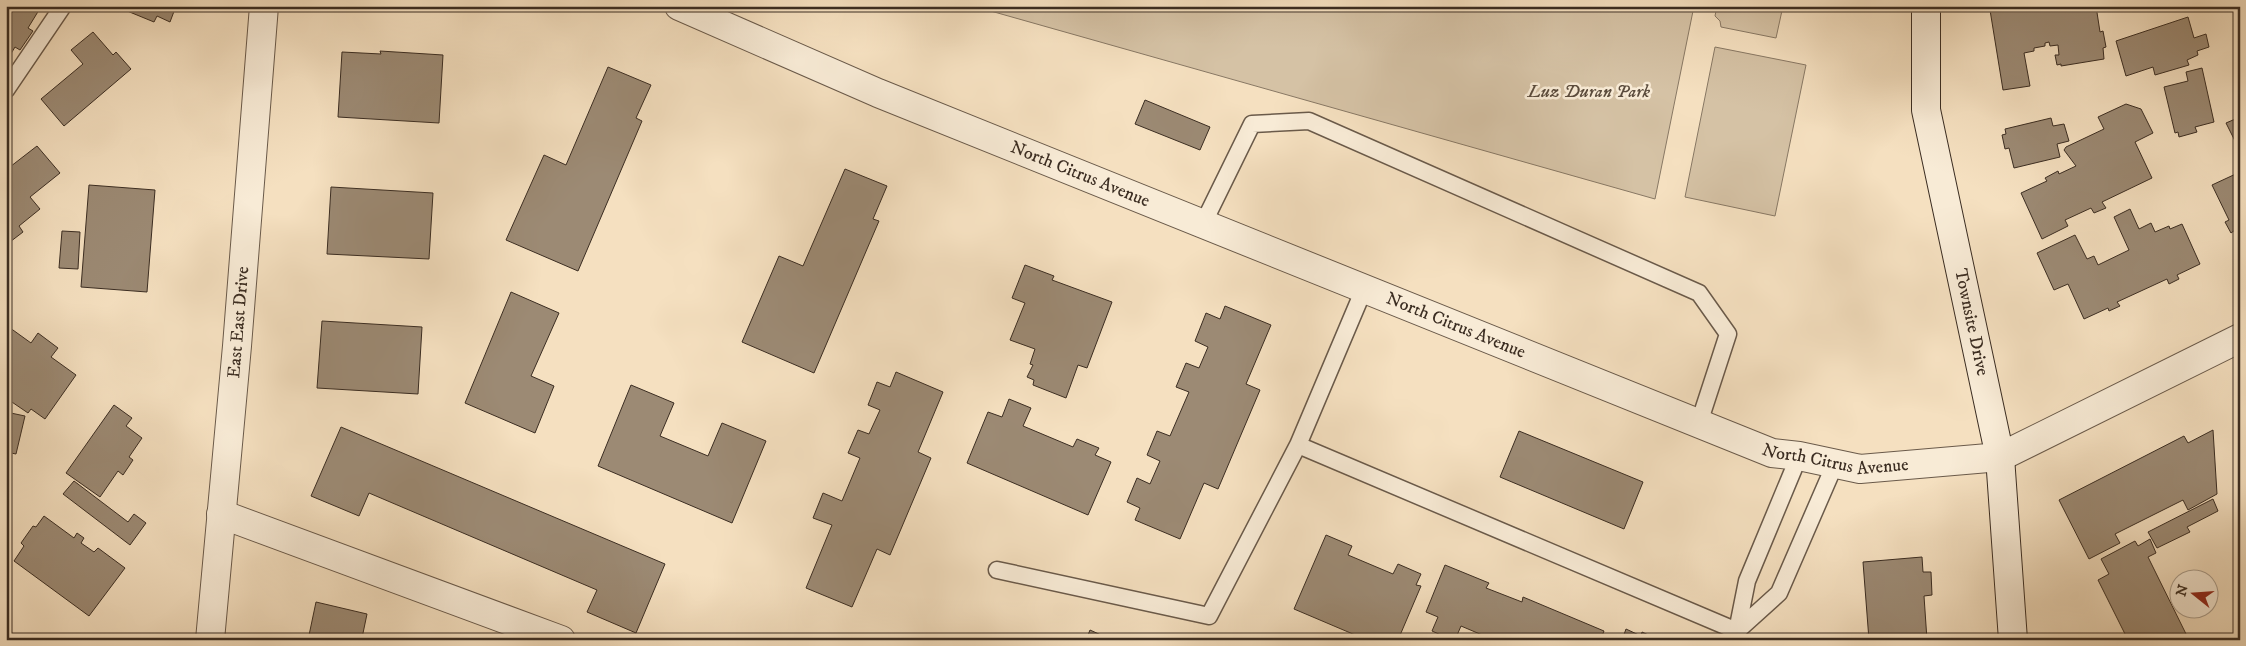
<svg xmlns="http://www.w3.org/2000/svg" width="2246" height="646" viewBox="0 0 2246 646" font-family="'IM FELL DW Pica',serif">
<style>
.green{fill:#d5c2a5;stroke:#887864}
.building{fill:#9c8a74;stroke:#3b2d22}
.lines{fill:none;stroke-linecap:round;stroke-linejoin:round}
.service-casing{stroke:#6a5a4a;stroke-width:19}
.minor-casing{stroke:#6a5a4a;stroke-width:30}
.tertiary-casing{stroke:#6a5a4a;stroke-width:30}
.secondary-casing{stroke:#3b2d22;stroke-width:30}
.service{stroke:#f8ebd6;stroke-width:16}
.minor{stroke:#f8ebd6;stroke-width:28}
.tertiary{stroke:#f8ebd6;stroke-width:28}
.secondary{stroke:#f8ebd6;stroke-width:28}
.labels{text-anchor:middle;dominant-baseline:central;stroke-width:5;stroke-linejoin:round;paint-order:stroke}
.park-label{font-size:18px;font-style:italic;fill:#5a4b3c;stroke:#f8ebd6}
.street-label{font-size:18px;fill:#3b2d22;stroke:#f8ebd6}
</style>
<rect width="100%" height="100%" fill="#f5e0c0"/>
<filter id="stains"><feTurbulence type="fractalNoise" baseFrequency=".004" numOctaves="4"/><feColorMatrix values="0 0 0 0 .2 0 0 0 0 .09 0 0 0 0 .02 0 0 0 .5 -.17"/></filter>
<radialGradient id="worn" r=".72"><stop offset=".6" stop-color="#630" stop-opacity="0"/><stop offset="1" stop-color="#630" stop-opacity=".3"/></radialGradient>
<path class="green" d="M 973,6 L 1694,6 L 1655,199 Z
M 1717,6 L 1783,6 L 1776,38 L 1721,27 L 1720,21 L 1715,16 Z
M 1715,47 L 1806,65 L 1775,216 L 1685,197 Z"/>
<path class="building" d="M 6,6 L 34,6 L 39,10 L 28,28 L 33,31 L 20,50 L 15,47 L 6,62 Z
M 115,6 L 176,6 L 170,22 L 157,16 L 154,22 Z
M 2001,6 L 2096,6 L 2100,32 L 2103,31 L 2106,47 L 2103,48 L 2104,59 L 2061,66 L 2061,64 L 2057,65 L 2055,55 L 2059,55 L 2058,45 L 2050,46 L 2049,42 L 2045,43 L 2045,46 L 2034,48 L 2034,51 L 2024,53 L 2030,86 L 2003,90 L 1990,10 L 2001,8 Z
M 2188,17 L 2194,38 L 2206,34 L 2209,47 L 2197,51 L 2198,55 L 2187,60 L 2189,65 L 2155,75 L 2153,67 L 2126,76 L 2116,41 Z
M 93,32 L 113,55 L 116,52 L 131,69 L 64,126 L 41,99 L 83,64 L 71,50 Z
M 380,51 L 443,55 L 439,123 L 338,117 L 342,52 L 381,54 Z
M 608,67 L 651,85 L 636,118 L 642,121 L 578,271 L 506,240 L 544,155 L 566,165 Z
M 2202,68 L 2214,122 L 2195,127 L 2197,132 L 2179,137 L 2178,132 L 2175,133 L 2164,87 L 2188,81 L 2186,72 Z
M 1145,100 L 1210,127 L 1200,150 L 1135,124 Z
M 2126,104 L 2141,109 L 2153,133 L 2135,142 L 2152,178 L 2102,202 L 2106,208 L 2094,213 L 2091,208 L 2065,220 L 2068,226 L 2042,239 L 2021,193 L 2047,181 L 2045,178 L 2058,171 L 2059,174 L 2076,166 L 2064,150 L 2066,147 L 2104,129 L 2098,117 Z
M 2240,117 L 2240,151 L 2226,123 Z
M 2051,118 L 2053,126 L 2064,124 L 2069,141 L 2057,144 L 2060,157 L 2014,168 L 2009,148 L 2005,149 L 2002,135 L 2006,134 L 2005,129 Z
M 37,146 L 60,173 L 30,197 L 40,209 L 19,226 L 23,232 L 6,245 L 6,170 Z
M 845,169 L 887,186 L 873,219 L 879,221 L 814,373 L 742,342 L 779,256 L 803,266 Z
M 2240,172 L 2240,241 L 2235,230 L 2231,233 L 2225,222 L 2229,220 L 2212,185 Z
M 89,185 L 155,190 L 147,292 L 81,287 Z
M 331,187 L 433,193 L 429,259 L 327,254 Z
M 2130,209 L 2139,229 L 2151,223 L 2155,232 L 2169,226 L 2170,229 L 2182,224 L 2200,264 L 2177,275 L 2179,279 L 2169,284 L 2167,279 L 2117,302 L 2120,306 L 2109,311 L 2108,308 L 2084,319 L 2068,284 L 2054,290 L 2037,253 L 2075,235 L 2087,259 L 2094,256 L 2098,265 L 2129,250 L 2114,217 Z
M 62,231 L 80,232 L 78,269 L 59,268 Z
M 1025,265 L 1054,276 L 1052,280 L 1112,302 L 1087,368 L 1078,365 L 1066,398 L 1033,385 L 1034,380 L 1027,377 L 1033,365 L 1030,364 L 1035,349 L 1010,340 L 1025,303 L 1012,298 Z
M 511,292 L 559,313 L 531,376 L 554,386 L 535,433 L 465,403 Z
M 1225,306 L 1271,325 L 1246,384 L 1260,390 L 1218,489 L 1204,483 L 1180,539 L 1135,520 L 1140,508 L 1127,502 L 1137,478 L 1150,484 L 1160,461 L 1147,455 L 1157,431 L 1170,436 L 1189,392 L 1176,387 L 1186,363 L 1199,368 L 1208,347 L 1195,341 L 1206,313 L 1220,319 Z
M 322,321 L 422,327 L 418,394 L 317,388 Z
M 6,325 L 31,343 L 38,333 L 58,348 L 51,357 L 76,375 L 45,419 L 31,409 L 28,413 L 6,398 Z
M 896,372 L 943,392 L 918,452 L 931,458 L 890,555 L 877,549 L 852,607 L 806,588 L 832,525 L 813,518 L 823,493 L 842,501 L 860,458 L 848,453 L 858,430 L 869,434 L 880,410 L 868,405 L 877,382 L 890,387 Z
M 631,385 L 674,403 L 660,436 L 708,456 L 722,423 L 766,441 L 732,523 L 598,466 Z
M 1009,399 L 1031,408 L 1023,426 L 1073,447 L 1077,439 L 1099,448 L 1095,455 L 1111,462 L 1088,515 L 967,463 L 988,412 L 1002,417 Z
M 114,405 L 132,418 L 126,426 L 142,438 L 129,457 L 133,460 L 123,475 L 118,471 L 100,497 L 66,473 Z
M 6,412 L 25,416 L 16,454 L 6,452 Z
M 341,427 L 665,564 L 636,633 L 587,612 L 597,590 L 369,493 L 359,516 L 311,496 Z
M 2213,430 L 2217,494 L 2188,510 L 2183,500 L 2115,534 L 2120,543 L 2089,559 L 2059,500 L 2184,436 L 2188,443 Z
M 1519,431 L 1643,482 L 1624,529 L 1500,477 Z
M 74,481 L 128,522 L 134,514 L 146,523 L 130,545 L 63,494 Z
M 2213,499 L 2218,511 L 2187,527 L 2190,532 L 2157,548 L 2148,532 Z
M 44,516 L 74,538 L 77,533 L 84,538 L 81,543 L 94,552 L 98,548 L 125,568 L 89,616 L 14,561 L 24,546 L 21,543 L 33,526 L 36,527 Z
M 1326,535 L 1352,546 L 1348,555 L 1393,574 L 1398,564 L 1421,574 L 1416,585 L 1421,586 L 1398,640 L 1367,640 L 1294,609 Z
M 2150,539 L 2156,553 L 2148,557 L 2189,640 L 2128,640 L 2098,580 L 2109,574 L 2101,559 L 2135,541 L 2138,546 Z
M 1922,557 L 1923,572 L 1931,572 L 1932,595 L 1924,596 L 1927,640 L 1869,640 L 1863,562 Z
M 1445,565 L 1489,583 L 1486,588 L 1522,602 L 1523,597 L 1604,631 L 1602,636 L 1611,640 L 1494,640 L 1461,626 L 1455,640 L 1452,640 L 1432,631 L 1438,617 L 1426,612 Z
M 316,602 L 367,614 L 362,638 L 368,640 L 308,640 Z
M 1626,629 L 1641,636 L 1642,632 L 1659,640 L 1622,640 Z
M 1090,630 L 1112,640 L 1086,640 Z"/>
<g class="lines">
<g class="service-casing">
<path id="service" d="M 6,90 L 63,6
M 1203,224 L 1252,124 L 1309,121 L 1699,293 L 1728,334 L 1699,423
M 1364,289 L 1298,445 L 1737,631
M 997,570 L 1209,616 L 1298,445
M 1737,631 L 1779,593 L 1835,464
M 1737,631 L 1747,581 L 1799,456"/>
</g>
<g class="minor-casing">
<path id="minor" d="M 221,514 L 561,640"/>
</g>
<g class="tertiary-casing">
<g id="tertiary">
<path id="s1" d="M 679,6 L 878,93 L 1772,453 L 1799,456 L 1860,469 L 2000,457 L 2240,338"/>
<path id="s2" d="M 210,640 L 237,346 L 264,6"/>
</g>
</g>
<g class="secondary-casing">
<g id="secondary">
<path id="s3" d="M 1926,6 L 1926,110 L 2000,457 L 2013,640"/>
</g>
</g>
<use href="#service" class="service"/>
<use href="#minor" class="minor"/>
<use href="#tertiary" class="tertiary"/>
<use href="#secondary" class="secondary"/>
</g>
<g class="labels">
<g class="park-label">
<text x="1589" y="92">Luz Duran Park</text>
</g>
<g class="street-label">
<text stroke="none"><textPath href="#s1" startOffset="435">North Citrus Avenue</textPath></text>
<text stroke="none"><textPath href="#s3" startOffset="321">Townsite Drive</textPath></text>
<text stroke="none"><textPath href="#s2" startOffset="319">East East Drive</textPath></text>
<text stroke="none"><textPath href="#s1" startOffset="840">North Citrus Avenue</textPath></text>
<text stroke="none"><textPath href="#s1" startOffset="1245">North Citrus Avenue</textPath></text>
</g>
</g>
<rect width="2246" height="646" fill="none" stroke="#f5e0c0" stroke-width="25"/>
<rect x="8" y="8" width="2231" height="631" fill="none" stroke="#3b2d22" stroke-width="2.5"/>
<rect x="12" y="12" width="2221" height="621" fill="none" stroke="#3b2d22"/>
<g transform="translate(2194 594) rotate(287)"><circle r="24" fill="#f8ebd6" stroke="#ac9f8e"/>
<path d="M0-4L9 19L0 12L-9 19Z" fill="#8f2418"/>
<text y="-8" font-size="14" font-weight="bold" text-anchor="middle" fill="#3b2d22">N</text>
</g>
<rect width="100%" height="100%" filter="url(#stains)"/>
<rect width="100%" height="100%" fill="url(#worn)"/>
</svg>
